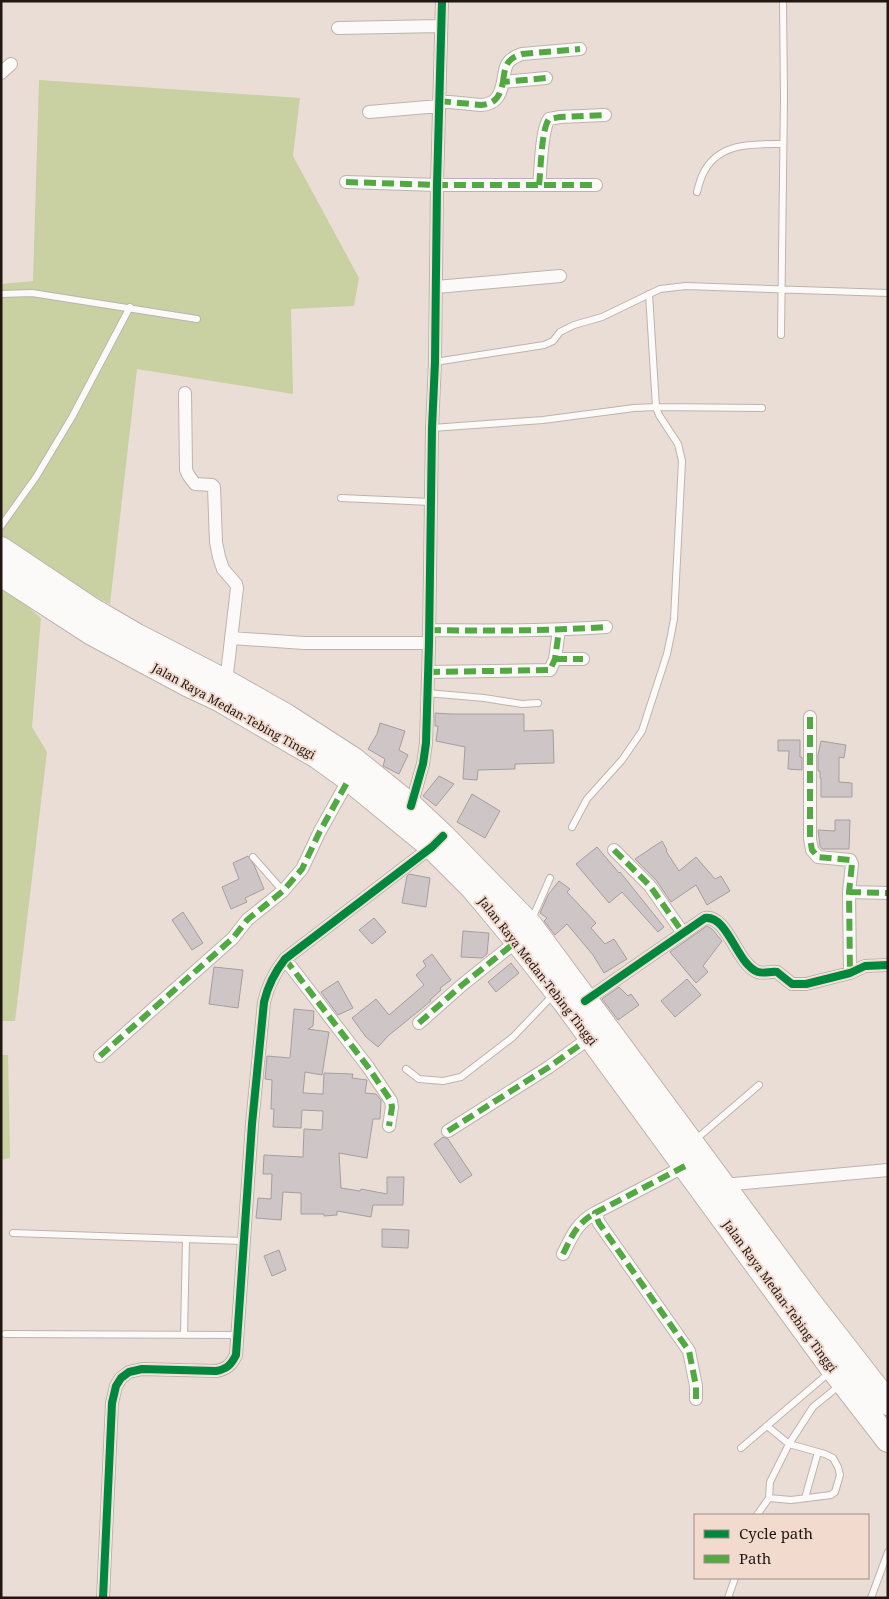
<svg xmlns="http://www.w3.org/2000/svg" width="889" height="1599" viewBox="0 0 889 1599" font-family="'Noto Serif',serif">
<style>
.green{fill:#c9d1a2}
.building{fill:#cdc5c6;stroke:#a69e9e}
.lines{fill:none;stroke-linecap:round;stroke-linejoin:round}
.lane-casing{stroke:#bdb3ae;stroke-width:8}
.street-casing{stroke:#bdb3ae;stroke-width:14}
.highway-casing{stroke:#bdb3ae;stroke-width:26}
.lane{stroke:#fcfaf9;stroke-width:6}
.street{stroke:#fcfaf9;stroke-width:12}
.highway{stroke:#fcfaf9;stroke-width:24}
.quiet{stroke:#52a942;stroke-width:6;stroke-dasharray:12 6;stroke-linecap:butt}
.cycleway-casing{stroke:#f2dace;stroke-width:11}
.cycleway{stroke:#00873e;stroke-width:8}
.labels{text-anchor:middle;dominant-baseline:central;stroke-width:4;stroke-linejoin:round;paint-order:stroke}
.street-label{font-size:12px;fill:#201713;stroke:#f2dace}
</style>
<rect width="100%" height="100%" fill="#eaddd6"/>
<path class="green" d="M 39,80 L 300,98 L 293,156 L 359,278 L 354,306 L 291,309 L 293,394 L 137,369 L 110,604 L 41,568 L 1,539 L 1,284 L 33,281 Z
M 1,584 L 41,618 L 32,727 L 47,752 L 15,1021 L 1,1021 Z
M 1,1055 L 8,1055 L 10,1158 L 1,1160 Z"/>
<path class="building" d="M 435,713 L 451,714 L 524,714 L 524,731 L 553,730 L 554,763 L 515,764 L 515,769 L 478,770 L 477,780 L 463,779 L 465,747 L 436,741 L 438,726 L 435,726 Z
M 380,723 L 405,731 L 399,750 L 408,755 L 399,774 L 383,766 L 385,759 L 368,749 L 377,734 Z
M 778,740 L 800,740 L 800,757 L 802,757 L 802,770 L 788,769 L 789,751 L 778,751 Z
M 821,741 L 846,745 L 844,758 L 839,757 L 839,782 L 852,783 L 852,797 L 821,797 L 821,778 L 820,778 L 820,771 L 818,771 L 818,755 Z
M 439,776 L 454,784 L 436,806 L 423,796 Z
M 472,794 L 500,811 L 485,838 L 457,822 Z
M 835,820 L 850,820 L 849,849 L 822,849 L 820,846 L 818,830 L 835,831 Z
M 662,841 L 667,850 L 666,851 L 679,871 L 696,857 L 715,879 L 721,876 L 730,891 L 707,905 L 696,885 L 671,902 L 656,880 L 635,859 Z
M 597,847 L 619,873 L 620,872 L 664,927 L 658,932 L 622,892 L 609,903 L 576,864 Z
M 248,856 L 254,865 L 264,889 L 245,898 L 247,902 L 231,909 L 222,887 L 239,879 L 233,863 Z
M 409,874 L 430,878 L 426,907 L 402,903 L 407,876 Z
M 559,881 L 570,889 L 567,892 L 596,923 L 591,928 L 605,944 L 614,939 L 627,959 L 604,973 L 593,955 L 567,924 L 555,935 L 544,921 L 547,918 L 540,913 L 548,895 Z
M 183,912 L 203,943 L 192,950 L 172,920 Z
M 374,918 L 386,932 L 372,944 L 359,930 Z
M 707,926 L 712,929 L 722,941 L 703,966 L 708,972 L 696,983 L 670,952 Z
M 463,931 L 489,933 L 487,954 L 482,958 L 461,957 Z
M 432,954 L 451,980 L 440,988 L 441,990 L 430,1000 L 431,1001 L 388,1036 L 378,1047 L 366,1037 L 352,1018 L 376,999 L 389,1015 L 424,985 L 416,975 L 426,966 L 423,961 Z
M 511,963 L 519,973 L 496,992 L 488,982 Z
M 214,967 L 243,970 L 238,1008 L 209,1004 Z
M 687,979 L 701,995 L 675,1017 L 661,1001 Z
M 338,981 L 353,1008 L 338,1015 L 321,992 Z
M 619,987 L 628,996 L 631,994 L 639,1005 L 618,1020 L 602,999 Z
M 294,1009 L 314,1011 L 313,1026 L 308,1029 L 329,1032 L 322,1075 L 305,1072 L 303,1093 L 323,1094 L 324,1073 L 353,1074 L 352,1078 L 367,1080 L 365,1093 L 376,1094 L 381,1100 L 380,1119 L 373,1119 L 367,1158 L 339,1153 L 341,1188 L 360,1191 L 361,1189 L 387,1194 L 387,1177 L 404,1177 L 403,1205 L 373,1205 L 371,1217 L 337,1211 L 337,1215 L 324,1216 L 324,1214 L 301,1214 L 301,1193 L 283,1192 L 281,1220 L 256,1218 L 258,1198 L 271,1199 L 272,1174 L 263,1174 L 264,1155 L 303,1157 L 304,1129 L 322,1130 L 323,1111 L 302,1110 L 301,1128 L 273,1127 L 274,1109 L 271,1109 L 272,1080 L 265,1079 L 267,1056 L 290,1058 Z
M 443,1137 L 448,1139 L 472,1175 L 460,1183 L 434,1144 Z
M 382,1229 L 409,1230 L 408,1248 L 382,1247 Z
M 279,1250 L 286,1270 L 272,1276 L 264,1256 Z"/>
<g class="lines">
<g class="lane-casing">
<path id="lane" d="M 697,192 C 699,184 701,176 705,170 C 721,142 754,144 782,144
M 1,294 L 32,293 L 197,319
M 649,294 L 656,407 L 762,408
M 781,335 L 784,98 L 783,1
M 435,362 L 544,345 L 553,341 L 560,332 L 574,325 L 602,317 L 660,289 L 686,286 L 888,293
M 432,428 L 543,420 L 634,408 L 656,407 L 659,415 L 678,444 L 682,461 L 674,619 L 671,635 L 667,654 L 642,731 L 622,760 L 587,799 L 572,827
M 341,498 L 431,502
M 1,526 L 36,477 L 72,417 L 130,307
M 427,693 L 484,698 L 522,704 L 538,703
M 253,857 L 283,891
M 532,919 L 550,878
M 406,1069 L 419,1079 L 443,1081 L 461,1077 L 513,1037 L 554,994
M 695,1140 L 759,1085
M 13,1233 L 243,1241
M 5,1334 L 238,1335
M 184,1335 L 186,1239
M 767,1426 L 789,1444 L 825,1454 L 833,1458 L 838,1467 L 840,1475 L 835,1492 L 831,1495 L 791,1500 L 769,1498
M 741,1448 L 830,1372
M 805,1498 L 818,1452
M 757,1515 L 769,1498 L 770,1482 L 789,1444 L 813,1407 L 840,1385
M 728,1598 L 735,1578
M 871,1598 L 888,1552"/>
</g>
<g class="street-casing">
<path id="street" d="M 338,28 L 441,26
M 1,73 L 11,64
M 503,82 C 505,66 506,59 522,54 L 580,49
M 439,101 L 481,105 C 496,104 500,96 503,82 L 546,78
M 369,112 L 439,106
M 346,182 L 437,185 L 596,185
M 539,185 C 541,170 541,130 549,119 L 560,117 L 605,115
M 436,287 L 560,276
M 185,393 L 186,470 L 189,476 L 195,484 L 212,485 L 214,487 L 216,542 L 219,557 L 223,569 L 236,584 L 237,588 L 226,682
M 429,630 C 488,631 547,631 606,627
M 231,638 L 304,643 L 429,643
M 555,659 L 583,659
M 428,672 L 550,670 L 555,659 L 559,630
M 810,717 L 810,839 L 812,850 L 818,857 L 850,860 L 852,864 L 849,892 L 850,973
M 411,806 L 423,764 L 426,743 L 429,643 L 432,428 L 435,362 L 437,185 L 442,1
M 614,850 L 650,886 L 683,933
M 849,892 L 888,893
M 285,959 L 368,1067 L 391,1101 L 392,1107 L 389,1126
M 585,1001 L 705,918 C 728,915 737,965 758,972 C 764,974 771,971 777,972 L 792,984 L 806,984 L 850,973 L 865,966 L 888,965
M 419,1023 L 462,985 L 517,941
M 100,1056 L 233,938 L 247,920 L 283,891 L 302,869 L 320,831 L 349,779
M 448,1131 L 549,1067 L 591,1037
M 685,1166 L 595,1213 L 599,1223 L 689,1351 L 696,1386 L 696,1399
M 723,1185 L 888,1170
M 563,1254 C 572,1236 576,1224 595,1213
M 103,1598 L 112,1403 L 116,1386 L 121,1378 L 129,1372 L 142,1369 L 216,1371 C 227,1369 231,1365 236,1355 L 252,1124 L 264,1002 C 268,985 274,973 285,959 L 434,845"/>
</g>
<g class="highway-casing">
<path id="highway" d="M 1,549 L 89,608 L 137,636 L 226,682 L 286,716 L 354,760 L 411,806 L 443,836 L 530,925 L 810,1303 L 888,1403
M 1,574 L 92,633 L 189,685 L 219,699 L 317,756 L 349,779 L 432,847 L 473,888 L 517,941 L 565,1002 L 833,1369 L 888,1440"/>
</g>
<use href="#lane" class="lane"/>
<use href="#street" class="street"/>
<use href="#highway" class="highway"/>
<path class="quiet" d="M 503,82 C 505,66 506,59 522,54 L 580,49
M 439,101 L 481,105 C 496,104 500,96 503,82 L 546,78
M 346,182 L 437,185 L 596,185
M 539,185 C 541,170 541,130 549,119 L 560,117 L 605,115
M 429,630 C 488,631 547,631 606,627
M 555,659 L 583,659
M 428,672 L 550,670 L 555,659 L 559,630
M 810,717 L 810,839 L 812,850 L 818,857 L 850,860 L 852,864 L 849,892 L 850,973
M 614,850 L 650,886 L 683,933
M 849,892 L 888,893
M 285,959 L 368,1067 L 391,1101 L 392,1107 L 389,1126
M 419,1023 L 462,985 L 517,941
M 100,1056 L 233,938 L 247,920 L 283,891 L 302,869 L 320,831 L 349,779
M 448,1131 L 549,1067 L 591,1037
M 685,1166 L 595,1213 L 599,1223 L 689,1351 L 696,1386 L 696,1399
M 563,1254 C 572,1236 576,1224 595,1213"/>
<g class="cycleway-casing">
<path id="cycleway" d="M 411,806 L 423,764 L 426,743 L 429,643 L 432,428 L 435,362 L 437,185 L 442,1
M 585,1001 L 705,918 C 728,915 737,965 758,972 C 764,974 771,971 777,972 L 792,984 L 806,984 L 850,973 L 865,966 L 888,965
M 103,1598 L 112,1403 L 116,1386 L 121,1378 L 129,1372 L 142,1369 L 216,1371 C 227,1369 231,1365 236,1355 L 252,1124 L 264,1002 C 268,985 274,973 285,959 L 432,847 L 443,836"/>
</g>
<use href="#cycleway" class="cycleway"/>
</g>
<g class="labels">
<g class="street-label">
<text transform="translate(234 711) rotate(29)">Jalan Raya Medan-Tebing Tinggi</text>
<text transform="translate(538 971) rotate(52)">Jalan Raya Medan-Tebing Tinggi</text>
<text transform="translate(780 1296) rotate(54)">Jalan Raya Medan-Tebing Tinggi</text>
</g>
</g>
<rect width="889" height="1599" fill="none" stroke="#201713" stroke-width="5"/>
<rect x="694" y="1514" width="175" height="65" fill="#f2dace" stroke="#9e8c83"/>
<rect x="704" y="1530" width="25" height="8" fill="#00873e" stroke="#9e8c83"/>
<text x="739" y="1539" font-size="15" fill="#201713">Cycle path</text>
<rect x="704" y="1555" width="25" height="8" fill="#52a942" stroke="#9e8c83"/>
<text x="739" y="1564" font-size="15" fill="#201713">Path</text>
</svg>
